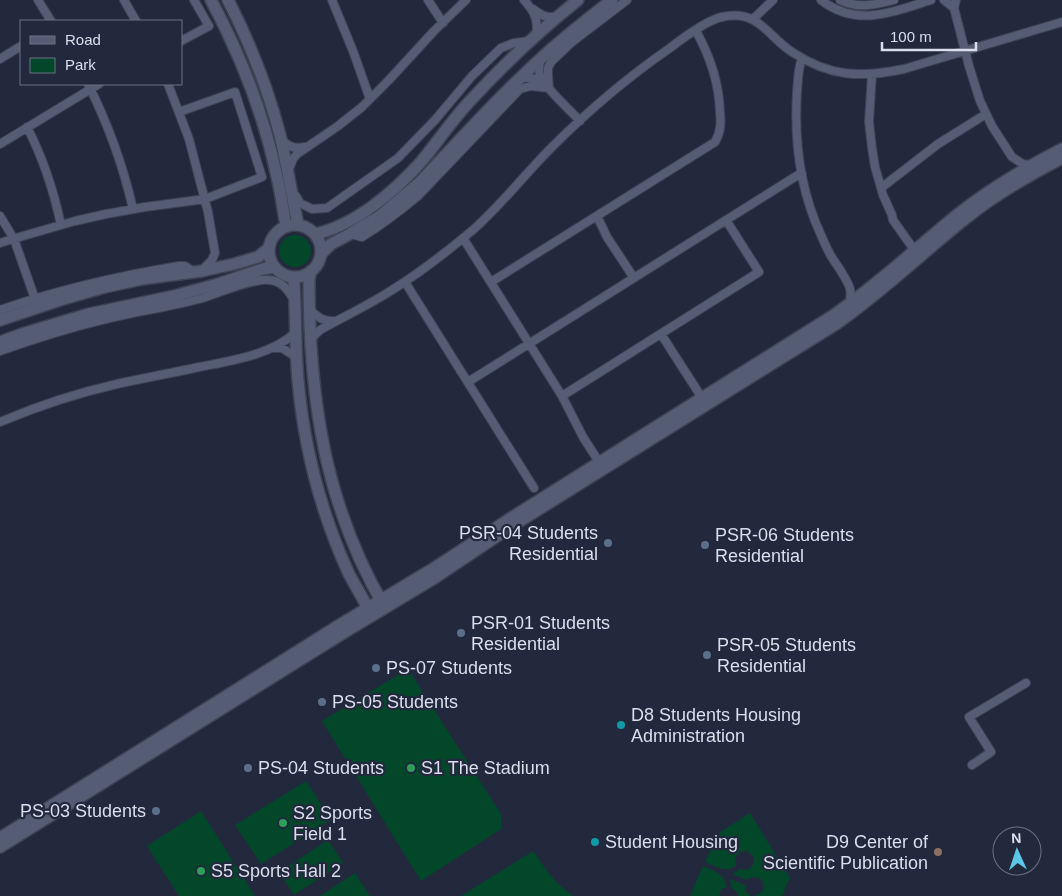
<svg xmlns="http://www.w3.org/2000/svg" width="1062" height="896" viewBox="0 0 1062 896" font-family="Arial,sans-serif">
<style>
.green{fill:#03472b}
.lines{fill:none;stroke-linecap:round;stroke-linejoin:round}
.street-casing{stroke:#3d4353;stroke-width:10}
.secondary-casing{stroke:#3d4353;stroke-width:14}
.street{stroke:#545d73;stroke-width:8}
.secondary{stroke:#545d73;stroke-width:11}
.service-dot{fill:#5c6f8a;stroke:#22293d;stroke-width:2}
.culture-dot{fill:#0f9aa8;stroke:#22293d;stroke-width:2}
.leisure-dot{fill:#2e9e5b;stroke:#22293d;stroke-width:2}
.education-dot{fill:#8d6e63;stroke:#22293d;stroke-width:2}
.labels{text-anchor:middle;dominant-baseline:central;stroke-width:4.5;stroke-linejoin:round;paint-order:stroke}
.poi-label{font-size:18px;fill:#dadfec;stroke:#22293d;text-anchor:start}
</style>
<rect width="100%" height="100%" fill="#22293d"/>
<path class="green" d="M279 251a16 16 0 1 1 32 0a16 16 0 1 1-32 0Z
M 408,669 L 501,814 L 501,829 L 421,881 L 322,721 Z
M 306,781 L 331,820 L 261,864 L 235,825 Z
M 201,811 L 255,896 L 179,896 L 147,846 Z
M 750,813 L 790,878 L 785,887 L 784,894 L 781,896 L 754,896 C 772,892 762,869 747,880 L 732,874 L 740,869 L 745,870 L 749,869 L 754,863 L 754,858 L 749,852 C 742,849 737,853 735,859 L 736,866 C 724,873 717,867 705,862 L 719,833 Z
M 328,840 L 343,863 L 294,895 L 279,872 Z
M 533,851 L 547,871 L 557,883 L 573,896 L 461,896 Z
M 703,866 C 715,872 724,873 727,887 L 721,889 L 719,896 L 690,896 Z
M 355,873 L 370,896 L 320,896 Z
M 730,879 L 745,885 C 745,891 747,895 752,896 L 738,896 L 737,892 L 732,888 Z"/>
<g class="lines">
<g class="street-casing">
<path id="street" d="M 38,0 L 51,21
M 124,0 L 136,21
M 332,0 L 353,51 L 370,99
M 428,0 L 443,23
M 524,0 C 534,11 539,20 536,36
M 821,0 C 857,28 892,12 931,0
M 840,0 C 858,9 875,5 894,0
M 944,0 L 954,8
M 956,0 L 954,8 L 969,66 L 980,101 L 992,126 L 1012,157 L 1023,164 L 1031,165
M 533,9 C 541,15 547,19 557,16
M 753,19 L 773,0
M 181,41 L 209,26 L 194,0
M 802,58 C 798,68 798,81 797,92 C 794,141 800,190 821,235 C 824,242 827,249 831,256 C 836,264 848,280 850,289 C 851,294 850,299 850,304
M 0,59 L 21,46
M 540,59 C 540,64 538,70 540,75 C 546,89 569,109 580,121
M 872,74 L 869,122 L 872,148 L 875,167 L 883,195 L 892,215 L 893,220 L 915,251
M 520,77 L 536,79 L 544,84
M 88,84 C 108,124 123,165 133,209
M 168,84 L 189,139 L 208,212 L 215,253 L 212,260 L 203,269
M 549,88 L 548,75 L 548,68 L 551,62 L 572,42 L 627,0
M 27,127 C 43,158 54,192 61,225
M 281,140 C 290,147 294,149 305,147
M 0,144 L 99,84
M 288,172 L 293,159 L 297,154 L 338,126 L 362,107 L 388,81 L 434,31 L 466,0
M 881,188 L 938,144 L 986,114
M 293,193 L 296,196 L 300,203 L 312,209 L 327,208 L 398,158 L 435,120 L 472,76 L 501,48 L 514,43 L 530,41
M 0,216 L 14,239 L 35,299
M 597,216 L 607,237 L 634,278
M 350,234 L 362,237 C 382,225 400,211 418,196 L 520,89 L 531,86 L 549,88
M 463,238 L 562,396 L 583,437 L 599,462
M 0,243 L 23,236 L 75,221 L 106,214 L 145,207 L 205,199 L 262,177 L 235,92 L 179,112
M 405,282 L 534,488
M 491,282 L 715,142 C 721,132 721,123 720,112 C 719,83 710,56 696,31
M 0,310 C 58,290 118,276 179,266 L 185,266 L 194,272
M 310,310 C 318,317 323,322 335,321
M 661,334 L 702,398
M 311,339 L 320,330 C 343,317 369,305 392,290 C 421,272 448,251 474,229 C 502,204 525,174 552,147 C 588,111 628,77 670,48 C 683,38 707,20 722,17 C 759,9 767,36 792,52 C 830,77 861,78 904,69 L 1062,22
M 274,348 L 282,348 L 296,357
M 0,351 C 42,336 85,323 128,314 C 153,309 178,305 203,298 C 219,293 253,278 269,280 C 282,281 288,290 294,300
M 468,382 L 798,175 L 802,174
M 562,396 L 759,272 L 726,220
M 0,422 C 38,406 77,393 117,384 C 144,378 172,373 199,367 C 230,361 271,355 295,333
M 972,765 L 991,752 L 969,717 L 1026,683"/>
</g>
<g class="secondary-casing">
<path id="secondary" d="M 211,0 C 241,56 264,115 277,177 C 281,193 283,210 286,226
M 228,0 C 250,43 268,89 280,135 C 287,165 292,195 298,225
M269 251a26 26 0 1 1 52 0a26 26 0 1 1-52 0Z
M 315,234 C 354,226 394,192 420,163 C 437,143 452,120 470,101 C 504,64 539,31 578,0
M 321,254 L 331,244 L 350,234 L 380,216 L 419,183 C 461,139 502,93 547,53 C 568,34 590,17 612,0
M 311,271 L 309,279 C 309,396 324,503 384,606
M 292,277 L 294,282 C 296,315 295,348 298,380 C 304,447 321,513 349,574 C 356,587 364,600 371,614
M 0,320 L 60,300 L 105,287 L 142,279 L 202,271 L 234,264 L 258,257 L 269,248
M 0,342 L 22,334 L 65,321 L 89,314 L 174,296 L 218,284 L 263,269 L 274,267
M 0,838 L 338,626 L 431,570 L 511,518 L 831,317 C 878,285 918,246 962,211 C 993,187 1027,167 1062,149
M 0,847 L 343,633 L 436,577 L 515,524 L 836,324 C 882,292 922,253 966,218 C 995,195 1029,175 1062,158"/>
</g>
<use href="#street" class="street"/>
<use href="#secondary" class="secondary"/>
</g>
<g class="service-dot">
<circle cx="608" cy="543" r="5"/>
<circle cx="705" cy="545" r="5"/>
<circle cx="461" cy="633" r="5"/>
<circle cx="707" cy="655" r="5"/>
<circle cx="376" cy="668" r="5"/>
<circle cx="322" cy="702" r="5"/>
<circle cx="248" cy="768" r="5"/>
<circle cx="156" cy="811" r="5"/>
</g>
<g class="culture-dot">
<circle cx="621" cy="725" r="5"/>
<circle cx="595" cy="842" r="5"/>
</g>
<g class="leisure-dot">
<circle cx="411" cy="768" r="5"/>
<circle cx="283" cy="823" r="5"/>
<circle cx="201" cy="871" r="5"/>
</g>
<circle class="education-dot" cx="938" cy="852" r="5"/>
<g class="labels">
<g class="poi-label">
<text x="598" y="533" text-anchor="end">PSR-04 Students<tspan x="598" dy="21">Residential</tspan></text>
<text x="715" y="535">PSR-06 Students<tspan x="715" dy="21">Residential</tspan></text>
<text x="471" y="623">PSR-01 Students<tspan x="471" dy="21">Residential</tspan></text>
<text x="717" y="645">PSR-05 Students<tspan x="717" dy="21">Residential</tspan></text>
<text x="386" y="668">PS-07 Students</text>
<text x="332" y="702">PS-05 Students</text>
<text x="631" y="715">D8 Students Housing<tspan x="631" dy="21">Administration</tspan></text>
<text x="258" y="768">PS-04 Students</text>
<text x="421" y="768">S1 The Stadium</text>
<text x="146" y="811" text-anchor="end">PS-03 Students</text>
<text x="293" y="813">S2 Sports<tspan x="293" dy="21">Field 1</tspan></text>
<text x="605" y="842">Student Housing</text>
<text x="928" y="842" text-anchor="end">D9 Center of<tspan x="928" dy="21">Scientific Publication</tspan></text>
<text x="211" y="871">S5 Sports Hall 2</text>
</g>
</g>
<rect x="20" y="20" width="162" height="65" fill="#22293d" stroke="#6c7283"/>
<rect x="30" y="36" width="25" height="8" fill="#545d73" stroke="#6c7283"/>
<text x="65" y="45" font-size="15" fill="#dadfec">Road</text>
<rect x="30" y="58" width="25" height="15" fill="#03472b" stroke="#6c7283"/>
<text x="65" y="70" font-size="15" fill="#dadfec">Park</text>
<g transform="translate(1017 851) rotate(357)"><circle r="24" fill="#22293d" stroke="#6c7283"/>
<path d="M0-4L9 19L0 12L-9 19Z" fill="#5cc7e7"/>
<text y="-8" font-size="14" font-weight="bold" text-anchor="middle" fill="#dadfec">N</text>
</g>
<path d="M882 42v8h94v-8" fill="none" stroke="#dadfec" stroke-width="2.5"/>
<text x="890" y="42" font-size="15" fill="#dadfec" stroke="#22293d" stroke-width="4" paint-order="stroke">100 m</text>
</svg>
